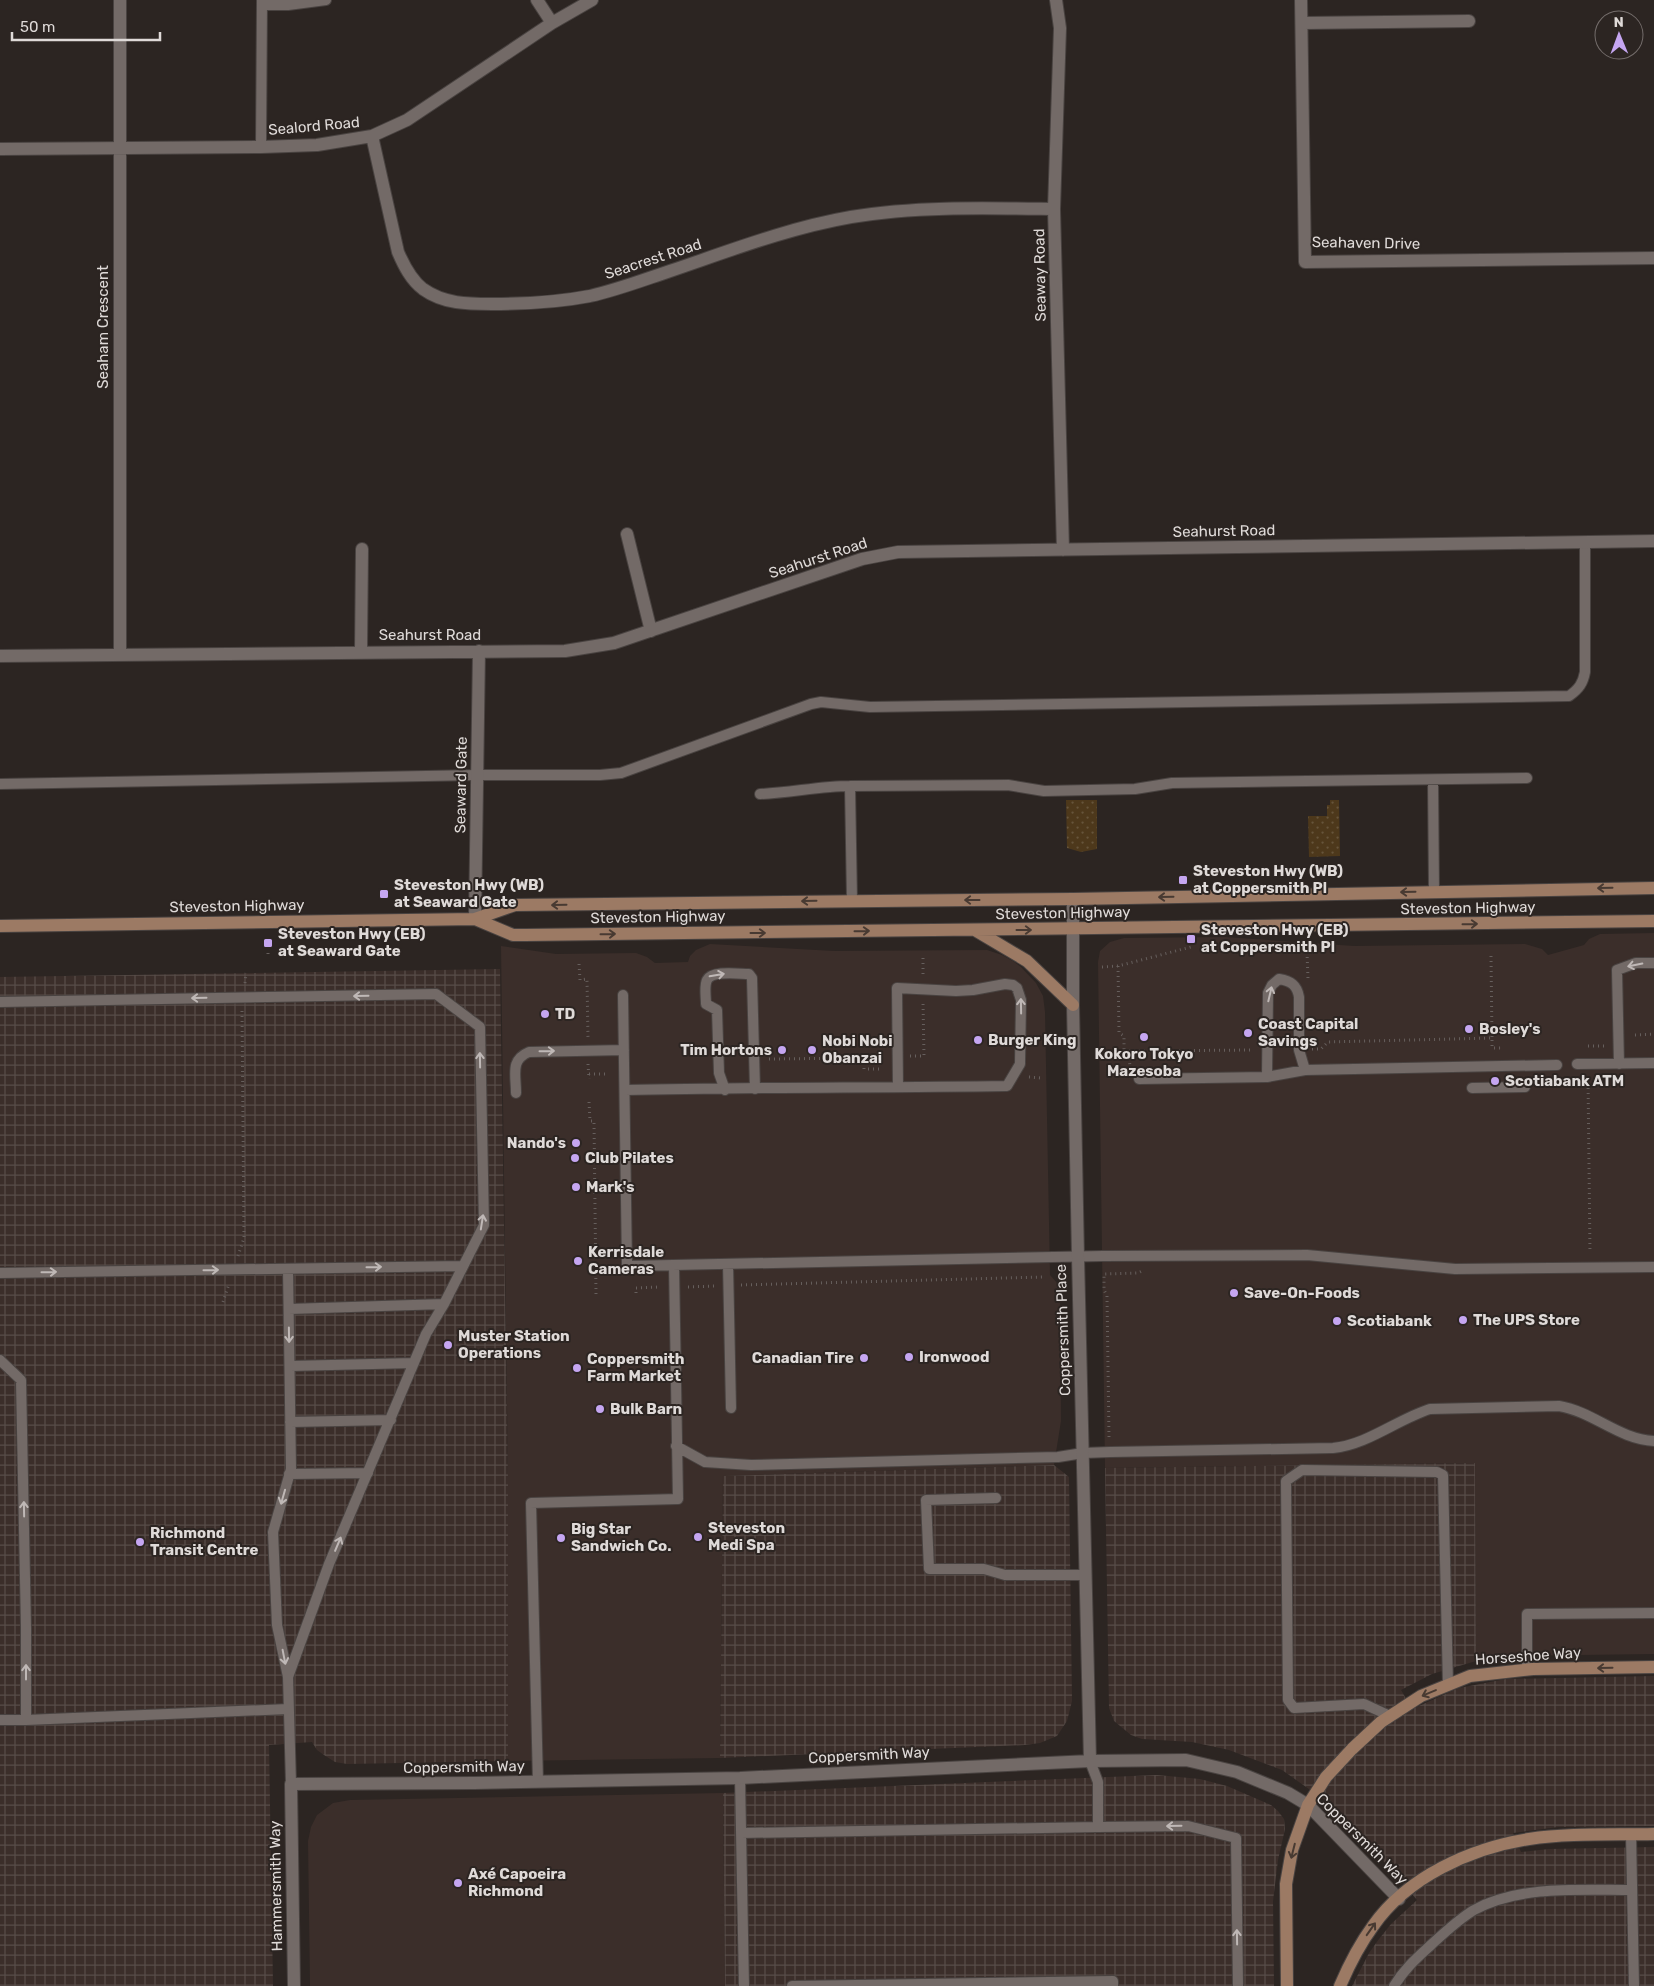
<svg xmlns="http://www.w3.org/2000/svg" width="1654" height="1986" viewBox="0 0 1654 1986" font-family="Rubik,sans-serif">
<style>
.built{fill:#3b2e2a}
.industrial{fill:url(#industrial-grid)}
.garden{fill:url(#garden-dots)}
.lines{fill:none;stroke-linecap:round;stroke-linejoin:round}
.lane-casing{stroke:#494341;stroke-width:12}
.street-casing{stroke:#494341;stroke-width:14}
.secondary-casing{stroke:#494341;stroke-width:14}
.path{stroke:#665f5d;stroke-width:3;stroke-dasharray:1 4;stroke-linecap:butt}
.lane{stroke:#736a67;stroke-width:10}
.street{stroke:#736a67;stroke-width:12}
.secondary{stroke:#9c7a64;stroke-width:12}
.oneway{stroke:#483a32}
.oneway2{stroke:#bfb8b6}
.poi-dot{fill:#c5a6f1;stroke:#2c2522;stroke-width:2}
.labels{text-anchor:middle;dominant-baseline:central;stroke-width:4;stroke-linejoin:round;paint-order:stroke}
.street-label{font-size:15px;fill:#dfdad8;stroke:#2c2522}
.poi-label{font-size:15px;font-weight:bold;fill:#dfdad8;stroke:#2c2522;text-anchor:start}
</style>
<defs>
<pattern id="industrial-grid" width="8" height="8" patternUnits="userSpaceOnUse" patternTransform="scale(1.25)"><rect width="8" height="8" fill="#3b2e2a"/><path d="M0 4h8M4 0v8" fill="none" stroke="#574c48"/></pattern>
<pattern id="garden-dots" width="8" height="8" patternUnits="userSpaceOnUse" patternTransform="scale(1.25)"><rect width="8" height="8" fill="#4d381b"/><path d="M2 2h.1M6 6h.1" fill="none" stroke="#66543b" stroke-width="1.8" stroke-linecap="round"/></pattern>
</defs>
<rect width="100%" height="100%" fill="#2c2522"/>
<path class="built" d="M 1654,933 L 1654,1654 L 1513,1656 L 1476,1661 L 1475,1463 L 1105,1468 L 1098,962 L 1100,951 L 1110,942 L 1124,938 L 1225,937 L 1354,946 L 1525,944 L 1542,949 L 1548,955 L 1584,945 L 1589,939 L 1600,934 Z
M 710,944 L 834,951 L 987,950 L 1002,955 L 1013,961 L 1021,967 L 1036,983 L 1043,996 L 1045,1012 L 1050,1275 L 1058,1284 L 1060,1291 L 1061,1421 L 1054,1465 L 723,1476 L 720,1758 L 508,1761 L 508,1480 L 501,946 L 556,954 L 636,953 L 647,957 L 655,963 L 688,962 L 690,956 L 696,950 Z
M 723,1793 L 725,1986 L 310,1986 L 308,1841 L 311,1827 L 317,1815 L 333,1803 L 350,1800 Z"/>
<path class="industrial" d="M 500,969 L 508,1480 L 508,1761 L 347,1764 L 335,1762 L 324,1755 L 317,1750 L 312,1742 L 269,1745 L 273,1986 L 0,1986 L 0,977 Z
M 1475,1463 L 1476,1661 L 1432,1674 L 1401,1690 L 1412,1709 L 1459,1688 L 1506,1679 L 1654,1676 L 1654,1826 L 1558,1827 L 1513,1833 L 1521,1852 L 1549,1849 L 1654,1847 L 1654,1986 L 1352,1986 L 1369,1953 L 1379,1939 L 1391,1924 L 1417,1900 L 1340,1811 L 1282,1770 L 1229,1750 L 1192,1742 L 1142,1739 L 1131,1735 L 1114,1721 L 1109,1708 L 1105,1468 Z
M 1054,1465 L 1069,1477 L 1072,1701 L 1067,1721 L 1057,1736 L 1040,1743 L 1025,1745 L 720,1758 L 723,1476 Z
M 1157,1775 L 1200,1779 L 1227,1786 L 1271,1805 L 1278,1811 L 1284,1819 L 1285,1829 L 1278,1860 L 1273,1901 L 1274,1986 L 725,1986 L 723,1793 Z"/>
<path class="garden" d="M 1066,800 L 1097,800 L 1097,849 L 1081,852 L 1067,848 Z
M 1330,800 L 1339,800 L 1340,856 L 1309,857 L 1308,816 L 1327,816 L 1327,805 L 1330,805 Z"/>
<g class="lines">
<g class="lane-casing">
<path id="lane" d="M 262,5 L 288,5 L 326,0
M 261,147 L 262,0
M 1433,780 L 1434,892
M 0,784 L 478,775 L 600,775 L 621,773 L 811,704 L 821,702 L 870,707 L 1569,696 C 1579,689 1583,683 1585,672 L 1585,542
M 760,794 C 790,793 820,786 850,786
M 852,901 L 850,786 L 1008,785 L 1044,791 L 1135,789 L 1172,783 L 1527,778
M 623,995 L 627,1266 L 1103,1256 L 1307,1255 L 1455,1269 L 1654,1267
M 0,1002 L 436,994 L 480,1027 L 484,1225 L 444,1304 L 426,1334 L 329,1564 L 288,1677 L 277,1625 L 273,1532 L 291,1469 L 288,1269
M 1577,1064 L 1654,1063
M 1619,1064 L 1617,970 L 1636,963 L 1654,963
M 1267,1077 L 1268,993 L 1272,985 L 1279,979 C 1291,981 1297,985 1299,997 L 1299,1050 L 1305,1070
M 1139,1079 L 1267,1077 L 1305,1070 L 1557,1065
M 1472,1088 L 1525,1087
M 625,1090 C 752,1087 879,1088 1007,1086 L 1020,1064 L 1021,1000 L 1017,988 L 1013,985 L 1005,984 L 973,990 L 956,991 L 897,988 L 898,1087
M 725,1090 L 719,1073 L 717,1010 L 706,1004 C 706,997 704,986 707,980 C 712,970 739,974 749,974 L 752,978 L 755,1089
M 516,1093 C 516,1074 510,1060 529,1052 L 624,1050
M 728,1264 L 731,1408
M 0,1273 L 462,1266
M 289,1309 L 444,1304
M 0,1360 L 21,1380 L 26,1628 L 26,1720
M 290,1366 L 414,1363
M 290,1422 L 391,1420
M 676,1446 L 705,1462 L 751,1465 L 1058,1457 L 1083,1453 L 1110,1452 L 1333,1448 C 1367,1445 1398,1419 1430,1409 L 1559,1406 C 1594,1412 1618,1439 1654,1441
M 289,1474 L 368,1473
M 996,1498 L 926,1500 L 929,1569 L 984,1569 L 1005,1575 L 1086,1575
M 1527,1670 L 1527,1614 L 1654,1613
M 288,1677 L 291,1784
M 1390,1716 L 1364,1704 L 1294,1708 L 1288,1700 L 1286,1481 L 1302,1470 L 1437,1472 L 1443,1475 L 1448,1685
M 0,1720 L 26,1720 L 288,1709
M 740,1778 L 744,1986
M 538,1782 L 531,1503 L 678,1499 L 674,1265
M 1098,1827 L 1188,1826 L 1236,1838 L 1238,1986
M 741,1833 L 1098,1827 L 1098,1782 L 1090,1761
M 1631,1834 L 1634,1986
M 792,1986 L 1113,1981 L 1113,1986
M 1394,1986 C 1405,1968 1417,1958 1432,1944 C 1445,1932 1459,1919 1474,1910 C 1519,1885 1582,1890 1632,1890"/>
</g>
<g class="street-casing">
<path id="street" d="M 120,0 L 120,653
M 537,0 L 552,23
M 1056,0 L 1060,28 L 1054,209 L 1063,550
M 1301,0 L 1305,262 L 1654,258
M 1303,23 L 1469,21
M 372,136 L 398,252 C 404,266 411,280 423,289 C 444,304 468,304 492,304 C 524,304 559,302 590,296 C 617,290 643,280 670,271 C 729,251 788,228 851,217 C 916,206 988,208 1054,209
M 0,149 L 261,147 L 317,145 L 372,136 L 407,120 L 552,23 L 592,0
M 627,534 L 651,631
M 361,651 L 362,549
M 0,656 L 565,651 L 614,643 L 862,559 L 898,552 L 1654,541
M 1073,899 L 1073,1005 L 1078,1257 L 1090,1761
M 475,919 L 479,651
M 294,1986 L 291,1784 L 474,1783 L 740,1778 L 1090,1761 L 1186,1760 L 1237,1772 L 1288,1793 L 1308,1805 L 1399,1899"/>
</g>
<g class="secondary-casing">
<path id="secondary" d="M 475,919 L 513,935 L 525,935 L 1654,921
M 0,926 L 475,919 L 515,905 L 1073,899 L 1654,888
M 975,930 L 1027,961 L 1073,1005
M 1287,1986 L 1286,1884 L 1292,1850 L 1308,1805 L 1326,1777 L 1352,1749 L 1381,1722 L 1421,1696 L 1470,1676 L 1533,1669 L 1654,1667
M 1340,1986 C 1349,1965 1359,1945 1373,1926 C 1407,1877 1471,1848 1529,1839 C 1569,1833 1613,1835 1654,1834"/>
</g>
<path class="path" d="M 1183,880 L 1184,873
M 268,943 L 268,955
M 1307,952 L 1308,979
M 1491,956 L 1492,1038
M 923,958 L 923,975
M 579,964 L 580,980 L 587,979 L 588,1038
M 1118,966 L 1119,1033 L 1124,1036 L 1124,1051 L 1129,1051 L 1130,1069
M 1102,967 L 1118,966 L 1191,947 L 1191,942
M 245,983 L 246,973
M 1635,1035 L 1654,1034
M 1588,1046 L 1605,1046
M 1312,1049 L 1321,1049 L 1328,1042 L 1492,1038 L 1492,1048 L 1504,1048
M 1129,1051 L 1253,1050
M 910,1056 L 924,1056 L 923,1002
M 769,1059 L 864,1058 L 864,1069 L 883,1069
M 588,1064 L 589,1079
M 589,1074 L 607,1074
M 1029,1077 L 1041,1078
M 1588,1078 L 1590,1253
M 589,1102 L 590,1121 L 594,1121 L 596,1294
M 238,1256 L 244,1238 L 242,1011
M 741,1285 L 1043,1277
M 688,1287 L 714,1286
M 636,1293 L 636,1288 L 659,1287
M 223,1302 L 229,1284
M 1109,1437 L 1107,1296 L 1104,1290 L 1104,1274 L 1138,1273 L 1142,1271"/>
<use href="#lane" class="lane"/>
<use href="#street" class="street"/>
<use href="#secondary" class="secondary"/>
</g>
<defs><path id="oneway-shaft" d="M-6 0H5M1.5-3L5.5 0L1.5 3" fill="none" stroke-width="1.6" stroke-linecap="round" stroke-linejoin="round" transform="scale(1.25)"/></defs>
<g class="oneway">
<use href="#oneway-shaft" transform="translate(1605 888) rotate(179)"/>
<use href="#oneway-shaft" transform="translate(1408 892) rotate(179)"/>
<use href="#oneway-shaft" transform="translate(1166 897) rotate(179)"/>
<use href="#oneway-shaft" transform="translate(972 900) rotate(180)"/>
<use href="#oneway-shaft" transform="translate(809 901) rotate(179)"/>
<use href="#oneway-shaft" transform="translate(559 905) rotate(179)"/>
<use href="#oneway-shaft" transform="translate(1470 924) rotate(-1)"/>
<use href="#oneway-shaft" transform="translate(1024 930)"/>
<use href="#oneway-shaft" transform="translate(862 931) rotate(-1)"/>
<use href="#oneway-shaft" transform="translate(758 933)"/>
<use href="#oneway-shaft" transform="translate(608 934) rotate(-1)"/>
<use href="#oneway-shaft" transform="translate(1605 1668) rotate(179)"/>
<use href="#oneway-shaft" transform="translate(1429 1693) rotate(157)"/>
<use href="#oneway-shaft" transform="translate(1293 1851) rotate(104)"/>
<use href="#oneway-shaft" transform="translate(1371 1929) rotate(-55)"/>
</g>
<g class="oneway2">
<use href="#oneway-shaft" transform="translate(1635 965) rotate(169)"/>
<use href="#oneway-shaft" transform="translate(717 975) rotate(-10)"/>
<use href="#oneway-shaft" transform="translate(1270 994) rotate(-77)"/>
<use href="#oneway-shaft" transform="translate(361 996) rotate(179)"/>
<use href="#oneway-shaft" transform="translate(199 998) rotate(179)"/>
<use href="#oneway-shaft" transform="translate(1021 1006) rotate(-91)"/>
<use href="#oneway-shaft" transform="translate(547 1051) rotate(-1)"/>
<use href="#oneway-shaft" transform="translate(480 1060) rotate(-91)"/>
<use href="#oneway-shaft" transform="translate(482 1222) rotate(-81)"/>
<use href="#oneway-shaft" transform="translate(374 1267) rotate(-1)"/>
<use href="#oneway-shaft" transform="translate(211 1270) rotate(-1)"/>
<use href="#oneway-shaft" transform="translate(49 1272) rotate(-1)"/>
<use href="#oneway-shaft" transform="translate(289 1335) rotate(89)"/>
<use href="#oneway-shaft" transform="translate(283 1497) rotate(106)"/>
<use href="#oneway-shaft" transform="translate(24 1509) rotate(-91)"/>
<use href="#oneway-shaft" transform="translate(338 1544) rotate(-67)"/>
<use href="#oneway-shaft" transform="translate(284 1657) rotate(79)"/>
<use href="#oneway-shaft" transform="translate(26 1672) rotate(-90)"/>
<use href="#oneway-shaft" transform="translate(1174 1826) rotate(179)"/>
<use href="#oneway-shaft" transform="translate(1237 1937) rotate(-91)"/>
</g>
<g class="poi-dot">
<rect x="1178" y="875" width="10" height="10" rx="2.5"/>
<rect x="379" y="889" width="10" height="10" rx="2.5"/>
<rect x="1186" y="934" width="10" height="10" rx="2.5"/>
<rect x="263" y="938" width="10" height="10" rx="2.5"/>
<circle cx="545" cy="1014" r="5"/>
<circle cx="1469" cy="1029" r="5"/>
<circle cx="1248" cy="1033" r="5"/>
<circle cx="1144" cy="1037" r="5"/>
<circle cx="978" cy="1040" r="5"/>
<circle cx="782" cy="1050" r="5"/>
<circle cx="812" cy="1050" r="5"/>
<circle cx="1495" cy="1081" r="5"/>
<circle cx="576" cy="1143" r="5"/>
<circle cx="575" cy="1158" r="5"/>
<circle cx="576" cy="1187" r="5"/>
<circle cx="578" cy="1261" r="5"/>
<circle cx="1234" cy="1293" r="5"/>
<circle cx="1463" cy="1320" r="5"/>
<circle cx="1337" cy="1321" r="5"/>
<circle cx="448" cy="1345" r="5"/>
<circle cx="909" cy="1357" r="5"/>
<circle cx="864" cy="1358" r="5"/>
<circle cx="577" cy="1368" r="5"/>
<circle cx="600" cy="1409" r="5"/>
<circle cx="698" cy="1537" r="5"/>
<circle cx="561" cy="1538" r="5"/>
<circle cx="140" cy="1542" r="5"/>
<circle cx="458" cy="1883" r="5"/>
</g>
<g class="labels">
<g class="street-label">
<text transform="translate(314 126) rotate(-5)">Sealord Road</text>
<text transform="translate(1366 243) rotate(1)">Seahaven Drive</text>
<text transform="translate(653 259) rotate(-18)">Seacrest Road</text>
<text transform="translate(1040 275) rotate(-91)">Seaway Road</text>
<text transform="translate(103 327) rotate(-90)">Seaham Crescent</text>
<text transform="translate(1224 531) rotate(-1)">Seahurst Road</text>
<text transform="translate(818 558) rotate(-18)">Seahurst Road</text>
<text x="430" y="635">Seahurst Road</text>
<text transform="translate(461 785) rotate(-89)">Seaward Gate</text>
<text transform="translate(237 906) rotate(-1)">Steveston Highway</text>
<text transform="translate(1468 908) rotate(-1)">Steveston Highway</text>
<text transform="translate(1063 913) rotate(-1)">Steveston Highway</text>
<text transform="translate(658 917) rotate(-1)">Steveston Highway</text>
<text transform="translate(1063 1330) rotate(-92)">Coppersmith Place</text>
<text transform="translate(1528 1656) rotate(-4)">Horseshoe Way</text>
<text transform="translate(869 1755) rotate(-3)">Coppersmith Way</text>
<text transform="translate(464 1767) rotate(-1)">Coppersmith Way</text>
<text transform="translate(1362 1839) rotate(45)">Coppersmith Way</text>
<text transform="translate(276 1886) rotate(-91)">Hammersmith Way</text>
</g>
<g class="poi-label">
<text x="1193" y="871">Steveston Hwy (WB)<tspan x="1193" dy="17">at Coppersmith Pl</tspan></text>
<text x="394" y="885">Steveston Hwy (WB)<tspan x="394" dy="17">at Seaward Gate</tspan></text>
<text x="1201" y="930">Steveston Hwy (EB)<tspan x="1201" dy="17">at Coppersmith Pl</tspan></text>
<text x="278" y="934">Steveston Hwy (EB)<tspan x="278" dy="17">at Seaward Gate</tspan></text>
<text x="555" y="1014">TD</text>
<text x="1258" y="1024">Coast Capital<tspan x="1258" dy="17">Savings</tspan></text>
<text x="1479" y="1029">Bosley's</text>
<text x="988" y="1040">Burger King</text>
<text x="822" y="1041">Nobi Nobi<tspan x="822" dy="17">Obanzai</tspan></text>
<text x="772" y="1050" text-anchor="end">Tim Hortons</text>
<text x="1144" y="1054" text-anchor="middle">Kokoro Tokyo<tspan x="1144" dy="17">Mazesoba</tspan></text>
<text x="1505" y="1081">Scotiabank ATM</text>
<text x="566" y="1143" text-anchor="end">Nando's</text>
<text x="585" y="1158">Club Pilates</text>
<text x="586" y="1187">Mark's</text>
<text x="588" y="1252">Kerrisdale<tspan x="588" dy="17">Cameras</tspan></text>
<text x="1244" y="1293">Save-On-Foods</text>
<text x="1473" y="1320">The UPS Store</text>
<text x="1347" y="1321">Scotiabank</text>
<text x="458" y="1336">Muster Station<tspan x="458" dy="17">Operations</tspan></text>
<text x="919" y="1357">Ironwood</text>
<text x="854" y="1358" text-anchor="end">Canadian Tire</text>
<text x="587" y="1359">Coppersmith<tspan x="587" dy="17">Farm Market</tspan></text>
<text x="610" y="1409">Bulk Barn</text>
<text x="708" y="1528">Steveston<tspan x="708" dy="17">Medi Spa</tspan></text>
<text x="571" y="1529">Big Star<tspan x="571" dy="17">Sandwich Co.</tspan></text>
<text x="150" y="1533">Richmond<tspan x="150" dy="17">Transit Centre</tspan></text>
<text x="468" y="1874">Axé Capoeira<tspan x="468" dy="17">Richmond</tspan></text>
</g>
</g>
<g transform="translate(1619 35) rotate(359)"><circle r="24" fill="#2c2522" stroke="#746d6b"/>
<path d="M0-4L9 19L0 12L-9 19Z" fill="#c5a6f1"/>
<text y="-8" font-size="14" font-weight="bold" text-anchor="middle" fill="#dfdad8">N</text>
</g>
<path d="M12 32v8h148v-8" fill="none" stroke="#dfdad8" stroke-width="2.5"/>
<text x="20" y="32" font-size="15" fill="#dfdad8" stroke="#2c2522" stroke-width="4" paint-order="stroke">50 m</text>
</svg>
